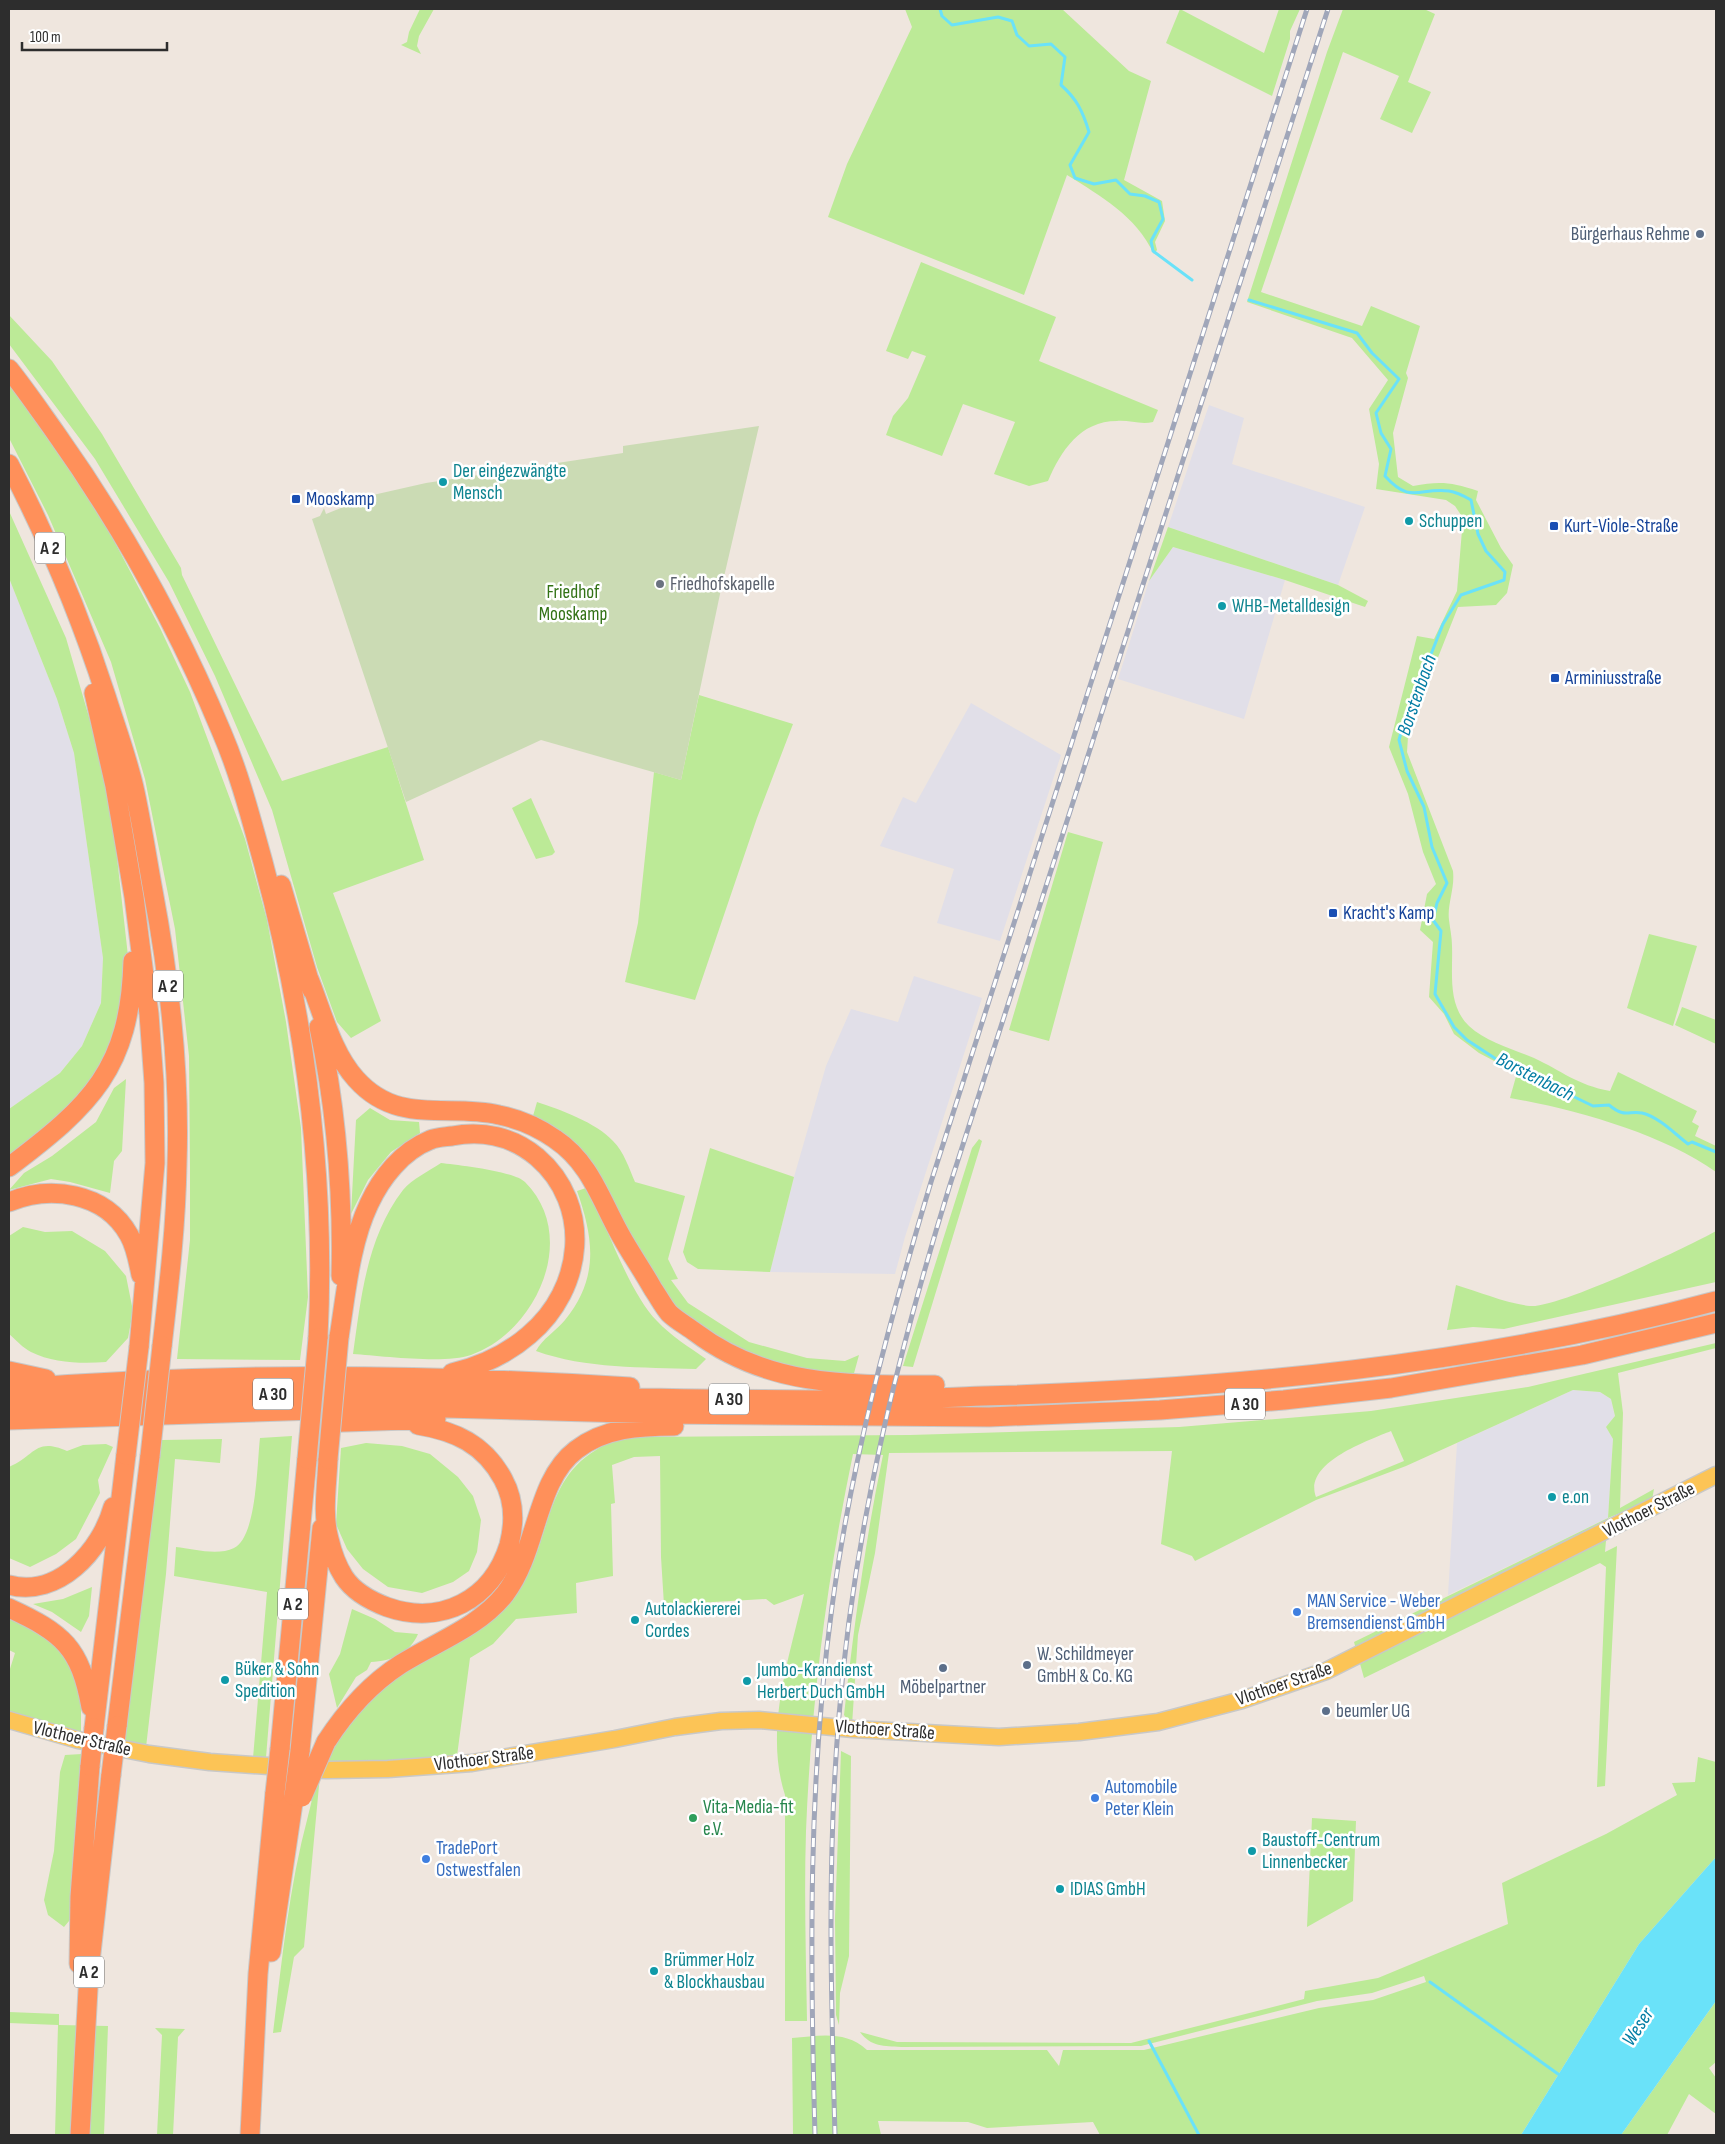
<svg xmlns="http://www.w3.org/2000/svg" width="1725" height="2144" viewBox="0 0 1725 2144" font-family="'Sofia Sans Condensed',sans-serif">
<style>
.industrial{fill:#e1dfe8}
.green{fill:#bcea97;fill-rule:evenodd}
.cemetery{fill:#cbdbb4}
.water{fill:#6ae2f9}
.lines{fill:none;stroke-linecap:round;stroke-linejoin:round}
.stream{stroke:#6ae2f9;stroke-width:3}
.major-casing{stroke:#c8c8c8;stroke-width:19}
.highway-casing{stroke:#c8c8c8;stroke-width:21}
.major{stroke:#fcc456;stroke-width:16}
.highway{stroke:#ff905a;stroke-width:19}
.rail-casing{stroke:#a0a6b9;stroke-width:5}
.rail{stroke:#fff;stroke-width:3;stroke-dasharray:9;stroke-linecap:butt}
.highway-bridge-casing{stroke:#c8c8c8;stroke-width:21;stroke-linecap:butt}
.highway-bridge{stroke:#ff905a;stroke-width:19}
.service-dot{fill:#5c6f8a;stroke:#fff;stroke-width:2}
.culture-dot{fill:#0f9aa8;stroke:#fff;stroke-width:2}
.transit-dot{fill:#1a4fb4;stroke:#fff;stroke-width:2}
.worship-dot{fill:#6b7280;stroke:#fff;stroke-width:2}
.shop-dot{fill:#3f7fe0;stroke:#fff;stroke-width:2}
.leisure-dot{fill:#2e9e5b;stroke:#fff;stroke-width:2}
.labels{text-anchor:middle;dominant-baseline:central;stroke-width:5;stroke-linejoin:round;paint-order:stroke}
.shield{fill:#fff;stroke:#6c6c6c;stroke-width:1}
.shield-label{font-size:18px;font-weight:bold;fill:#2d2d2d}
.service-label{font-size:19px;fill:#4e5e75;stroke:#fff;text-anchor:start}
.culture-label{font-size:19px;fill:#0d838f;stroke:#fff;text-anchor:start}
.transit-label{font-size:19px;fill:#164399;stroke:#fff;text-anchor:start}
.worship-label{font-size:19px;fill:#5b616d;stroke:#fff;text-anchor:start}
.park-label{font-size:19px;fill:#327215;stroke:#fff}
.street-label{font-size:19px;fill:#2d2d2d;stroke:#fff}
.shop-label{font-size:19px;fill:#366cbe;stroke:#fff;text-anchor:start}
.leisure-label{font-size:19px;fill:#27864d;stroke:#fff;text-anchor:start}
.water-label{font-size:20px;font-style:italic;fill:#037da4;stroke:#fff}
</style>
<rect width="100%" height="100%" fill="#efe6de"/>
<path class="industrial" d="M 1209,405 L 1244,418 L 1232,464 L 1365,507 L 1338,585 L 1168,527 Z
M 1173,547 L 1285,580 L 1244,719 L 1118,679 L 1149,581 Z
M 9,578 L 57,699 L 74,753 L 103,958 L 101,1003 L 82,1046 L 60,1073 L 9,1109 Z
M 971,703 L 1061,755 L 1000,941 L 937,923 L 954,869 L 880,846 L 903,797 L 916,803 Z
M 914,976 L 982,998 L 905,1237 L 895,1274 L 770,1272 L 794,1177 L 826,1066 L 851,1009 L 898,1022 Z
M 1573,1390 L 1600,1392 L 1611,1399 L 1615,1417 L 1606,1427 L 1613,1439 L 1608,1518 L 1448,1595 L 1457,1443 Z"/>
<path class="green" d="M 420,9 L 434,9 L 419,36 L 417,46 L 421,54 L 401,45 L 407,42 L 409,32 Z
M 905,9 L 1062,9 L 1129,71 L 1151,81 L 1124,180 L 1162,201 L 1165,221 L 1155,242 L 1157,250 L 1154,254 C 1135,215 1102,197 1067,175 L 1024,295 L 828,217 L 847,164 L 912,27 Z
M 1180,9 L 1264,53 L 1279,9 L 1300,9 L 1290,31 L 1290,39 L 1272,96 L 1166,43 Z
M 1343,9 L 1424,9 L 1435,14 L 1408,82 L 1431,92 L 1412,133 L 1380,119 L 1399,76 L 1343,52 L 1261,292 L 1362,326 L 1371,306 L 1420,326 L 1406,373 L 1408,378 L 1393,433 L 1398,477 L 1413,486 C 1440,481 1451,482 1478,491 L 1476,500 L 1501,548 L 1513,565 L 1507,593 L 1496,605 L 1458,607 L 1435,665 L 1423,683 L 1408,737 L 1407,752 L 1453,871 C 1455,889 1447,904 1449,920 C 1450,929 1452,937 1452,946 C 1453,973 1447,1005 1469,1026 C 1486,1042 1513,1049 1534,1058 C 1562,1071 1577,1085 1610,1091 L 1618,1072 L 1697,1111 L 1692,1122 L 1699,1126 L 1695,1136 L 1716,1146 L 1716,1172 C 1663,1134 1574,1109 1510,1098 L 1517,1073 L 1479,1053 L 1454,1034 L 1444,1014 L 1429,997 L 1433,942 L 1420,930 L 1427,894 L 1436,884 L 1423,852 L 1408,794 L 1389,747 L 1417,636 L 1434,639 L 1457,591 L 1463,518 L 1455,506 L 1446,500 L 1376,489 L 1379,464 L 1369,409 L 1388,380 L 1352,338 L 1247,302 L 1327,52 Z
M 921,262 L 1056,317 L 1039,361 L 1158,410 L 1153,422 C 1141,425 1129,420 1117,421 C 1080,421 1061,451 1048,481 L 1029,486 L 994,474 L 1015,422 L 963,404 L 942,456 L 886,435 L 893,416 L 908,398 L 926,356 L 912,351 L 908,359 L 886,351 Z
M 9,315 L 52,361 L 102,434 L 181,568 L 182,575 L 282,781 L 388,747 L 424,860 L 333,893 L 381,1021 L 351,1038 L 337,1022 L 317,967 L 272,810 L 215,676 L 169,582 L 95,459 L 9,344 Z
M 9,384 L 56,448 L 111,535 L 160,628 L 190,692 L 245,839 L 267,920 L 286,1022 L 301,1128 L 308,1297 L 300,1360 L 177,1359 L 190,1240 L 190,1168 L 189,1056 L 175,929 L 145,779 L 111,662 L 48,515 L 9,438 Z
M 9,511 L 66,638 L 109,786 L 129,965 L 123,1021 L 106,1061 L 76,1106 L 9,1156 L 9,1109 L 60,1073 L 82,1046 L 101,1003 L 103,958 L 74,753 L 57,699 L 9,578 Z
M 1168,527 L 1338,585 L 1368,601 L 1365,607 L 1285,580 L 1173,547 L 1149,581 Z
M 699,695 L 793,724 L 757,818 L 695,1000 L 625,982 L 638,923 L 654,772 L 681,780 Z
M 531,798 L 555,852 L 552,855 L 536,859 L 512,808 Z
M 1068,832 L 1103,842 L 1049,1041 L 1009,1030 Z
M 1649,934 L 1697,946 L 1673,1026 L 1627,1008 Z
M 1682,1007 L 1716,1020 L 1716,1044 L 1675,1025 Z
M 126,1079 L 122,1151 L 114,1161 L 110,1193 L 70,1182 L 51,1179 L 9,1190 L 24,1173 L 52,1156 L 96,1122 L 114,1088 Z
M 537,1102 C 559,1109 597,1123 613,1141 C 624,1152 629,1168 635,1182 L 685,1196 L 668,1259 L 678,1279 L 671,1280 L 688,1303 L 749,1342 L 807,1358 L 845,1361 L 859,1355 L 853,1377 C 818,1372 780,1369 746,1355 C 723,1346 689,1320 672,1302 C 665,1294 659,1284 653,1274 C 646,1264 637,1254 632,1243 C 605,1181 597,1148 533,1116 Z
M 370,1108 L 390,1120 L 419,1122 L 420,1133 L 391,1152 L 368,1180 L 351,1214 L 356,1120 Z
M 979,1139 L 982,1141 L 913,1367 L 903,1366 L 972,1148 Z
M 710,1148 L 794,1177 L 770,1272 L 698,1269 L 687,1262 L 683,1252 Z
M 441,1163 C 457,1165 514,1171 525,1182 C 580,1237 536,1332 471,1355 C 445,1364 382,1356 353,1354 C 361,1297 367,1237 403,1190 C 412,1179 429,1171 441,1163 Z
M 589,1187 C 605,1224 630,1294 657,1321 C 671,1336 689,1347 706,1359 L 696,1369 C 643,1367 586,1369 536,1351 C 542,1339 556,1331 565,1320 C 599,1278 594,1239 577,1191 Z
M 23,1227 L 45,1232 L 72,1231 L 105,1251 L 126,1276 L 133,1311 L 128,1338 L 106,1362 C 82,1364 53,1363 31,1352 C 23,1348 16,1340 9,1334 L 9,1236 Z
M 1716,1231 L 1716,1282 L 1504,1329 L 1473,1327 L 1447,1330 L 1456,1285 C 1480,1292 1505,1303 1530,1306 C 1556,1309 1688,1247 1716,1231 Z
M 1716,1343 L 1716,1348 L 1618,1373 L 1623,1413 L 1620,1508 L 1654,1489 L 1652,1500 L 1608,1518 L 1605,1552 L 1617,1546 L 1605,1786 L 1597,1787 L 1606,1567 L 1600,1563 L 1364,1678 L 1354,1642 L 1608,1518 L 1613,1439 L 1606,1427 L 1615,1416 L 1611,1399 L 1600,1392 L 1573,1390 L 1406,1466 L 1316,1500 L 1195,1561 L 1192,1556 L 1161,1544 L 1172,1451 L 889,1453 L 875,1553 L 858,1635 L 852,1725 L 844,1715 C 854,1627 865,1541 883,1455 L 853,1454 C 827,1578 811,1704 806,1831 C 804,1894 806,1957 807,2021 L 785,2021 L 785,1795 C 764,1730 789,1659 804,1594 L 774,1605 L 766,1599 L 664,1605 L 661,1557 L 660,1456 L 634,1457 L 612,1465 L 615,1503 L 611,1504 L 613,1576 L 576,1583 L 577,1613 L 516,1619 L 493,1644 L 470,1658 L 455,1771 L 320,1775 L 304,1947 L 294,1957 L 281,2032 L 273,2033 C 282,1960 289,1887 308,1816 C 312,1802 314,1786 320,1773 C 336,1741 356,1711 383,1689 C 424,1655 478,1640 513,1598 C 551,1552 540,1483 596,1450 C 601,1447 606,1443 612,1441 C 621,1438 632,1438 642,1437 L 910,1435 L 1179,1427 L 1371,1411 L 1528,1387 ZM 1391,1431 L 1404,1461 L 1316,1497 C 1303,1463 1367,1441 1391,1431 Z
M 292,1436 L 265,1770 L 252,1770 L 267,1592 L 174,1576 L 176,1547 C 193,1549 218,1556 234,1548 C 257,1537 257,1463 260,1438 Z
M 222,1439 L 220,1463 L 175,1459 L 166,1574 L 145,1756 L 123,1751 L 162,1440 Z
M 366,1443 L 402,1446 L 430,1454 L 458,1477 L 473,1496 L 481,1520 L 477,1552 L 469,1571 L 453,1582 L 422,1593 L 388,1587 L 363,1569 L 347,1549 L 336,1524 L 341,1448 Z
M 106,1444 L 113,1447 L 98,1480 L 100,1493 L 76,1539 L 56,1554 L 30,1567 L 9,1558 L 9,1467 C 35,1456 35,1437 67,1451 L 83,1445 Z
M 92,1587 L 89,1616 L 81,1632 L 52,1612 L 33,1604 L 63,1599 Z
M 352,1609 L 375,1619 L 395,1632 L 418,1634 C 410,1653 392,1661 371,1662 L 367,1670 L 356,1677 L 337,1708 L 329,1674 L 340,1654 Z
M 9,1618 L 39,1632 L 61,1652 L 81,1686 L 81,1733 L 9,1715 L 9,1672 L 15,1653 L 9,1650 Z
M 841,1751 L 851,1756 L 849,1956 L 840,1993 L 839,2025 L 836,2015 L 835,1918 Z
M 82,1754 L 74,1915 L 64,1927 L 48,1915 L 44,1900 L 54,1851 L 60,1772 L 65,1755 Z
M 1698,1757 L 1716,1762 L 1716,1857 L 1639,1944 L 1521,2135 L 1100,2135 L 1093,2122 L 987,2128 L 968,2122 L 878,2121 L 881,2135 L 793,2135 L 792,2038 C 820,2036 845,2030 867,2050 L 1047,2050 L 1059,2066 L 1063,2050 L 1144,2050 L 1319,2008 L 1373,2000 L 1426,1982 L 1424,1976 L 1372,1993 L 1317,2001 L 1141,2046 L 901,2047 C 884,2046 871,2047 860,2032 L 897,2042 L 1131,2043 L 1304,1999 L 1305,1991 L 1378,1978 L 1508,1924 L 1502,1883 L 1606,1834 L 1677,1795 L 1672,1783 L 1695,1782 Z
M 1312,1818 L 1356,1821 L 1353,1901 L 1307,1927 Z
M 1716,2001 L 1716,2062 L 1709,2068 L 1716,2078 L 1716,2114 L 1689,2094 L 1667,2135 L 1621,2135 Z
M 9,2012 L 59,2014 L 59,2025 L 108,2026 L 104,2135 L 55,2135 L 58,2025 L 9,2023 Z
M 155,2028 L 185,2029 L 178,2037 L 173,2135 L 157,2135 L 162,2035 Z"/>
<path class="cemetery" d="M 759,426 L 720,594 L 681,780 L 541,740 L 406,802 L 312,519 L 320,516 L 324,508 L 326,514 L 373,495 L 426,483 L 623,453 L 623,446 Z"/>
<path class="water" d="M 1716,1857 L 1716,2001 L 1621,2135 L 1521,2135 L 1639,1944 Z"/>
<g class="lines">
<path class="stream" d="M 940,9 L 942,16 L 952,25 L 998,17 L 1012,21 L 1017,35 L 1029,46 L 1051,44 L 1065,57 L 1061,85 C 1077,99 1083,112 1089,132 L 1070,165 L 1075,178 L 1094,184 L 1116,180 L 1130,194 L 1145,196 L 1159,202 L 1163,219 L 1151,241 L 1153,251 L 1192,280
M 1249,300 L 1357,333 L 1372,353 L 1399,379 L 1376,413 L 1381,433 L 1391,449 L 1385,476 C 1411,505 1419,487 1449,491 C 1457,492 1464,496 1471,500 L 1478,534 L 1486,551 L 1505,572 L 1504,580 L 1461,595 L 1443,624 L 1404,722 L 1399,740 L 1407,771 L 1424,807 L 1432,847 L 1447,883 L 1437,903 L 1433,920 L 1441,931 L 1435,994 L 1454,1027 L 1467,1040 L 1496,1059 L 1593,1106 L 1609,1105 C 1626,1119 1628,1110 1642,1113 C 1659,1117 1675,1134 1688,1144 L 1692,1142 L 1716,1152
M 1430,1982 L 1558,2074
M 1149,2041 L 1199,2135"/>
<g class="major-casing">
<path id="major" d="M 9,1720 L 78,1740 L 149,1754 L 210,1762 L 326,1770 L 388,1769 L 472,1763 L 615,1739 L 675,1727 L 721,1721 L 759,1720 L 853,1729 L 999,1737 L 1079,1732 L 1158,1722 L 1242,1700 L 1326,1671 L 1716,1475"/>
</g>
<g class="highway-casing">
<path id="highway" d="M 9,369 C 25,389 40,411 55,432 C 121,525 178,627 222,733 C 240,775 251,819 263,862 C 305,1017 326,1178 318,1338
M 9,464 C 48,539 80,615 106,696 C 116,728 128,759 135,792 C 142,825 147,858 153,891 C 170,981 180,1073 177,1164 C 176,1225 169,1285 162,1346
M 94,693 L 115,786 L 134,897 L 149,1014 L 154,1083 L 155,1163 L 139,1347
M 281,885 L 312,990
M 309,979 C 322,1011 332,1053 356,1079 C 398,1126 448,1103 499,1115 C 519,1119 538,1127 555,1139 C 591,1163 601,1201 621,1236 C 631,1254 643,1271 653,1289 C 658,1296 663,1306 669,1313 C 676,1320 687,1326 695,1332 C 768,1387 848,1385 935,1385
M 319,1027 C 336,1108 343,1193 341,1276
M 9,1167 C 91,1105 130,1069 133,961
M 9,1202 C 50,1185 105,1192 129,1235 C 136,1247 138,1261 141,1275
M 339,1337 C 346,1294 350,1244 369,1204 C 381,1178 402,1151 430,1140 C 437,1137 445,1137 452,1136 C 483,1130 513,1137 537,1157 C 593,1205 584,1289 529,1335 C 506,1355 481,1366 452,1373
M 9,1371 L 46,1379
M 9,1389 C 211,1372 427,1374 630,1387
M 9,1403 C 299,1385 589,1401 879,1400 C 914,1400 948,1397 983,1396 C 1230,1389 1477,1365 1716,1301
M 9,1420 L 409,1407 L 662,1414 L 989,1417 L 1160,1410 L 1284,1400 L 1391,1388 L 1582,1355 L 1716,1323
M 316,1423 L 436,1419
M 328,1459 C 327,1485 322,1514 329,1539 C 332,1552 337,1566 344,1577 C 354,1592 371,1601 387,1607 C 441,1626 492,1600 509,1545 C 515,1522 514,1499 503,1479 C 484,1444 455,1431 418,1425
M 9,1585 C 58,1598 101,1551 113,1507
M 9,1608 C 63,1633 80,1647 91,1707
M 117,1726 L 150,1456
M 94,1728 L 126,1455
M 326,1742 C 346,1711 370,1684 401,1664 C 436,1642 479,1627 505,1594 C 538,1551 535,1481 576,1450 C 604,1428 640,1426 674,1426
M 280,1749 L 307,1459
M 300,1751 L 322,1528
M 271,1952 L 294,1796
M 79,1964 L 80,1897 L 90,1766
M 80,2135 L 89,1971 L 111,1775
M 250,2135 L 258,1974 L 275,1793"/>
</g>
<use href="#major" class="major"/>
<use href="#highway" class="highway"/>
<g class="rail-casing">
<path id="rail" d="M 815,2135 C 810,1958 808,1783 832,1607 C 851,1463 889,1322 931,1182 L 1307,9
M 835,2135 C 831,1995 827,1856 839,1716 C 853,1536 896,1360 949,1188 L 1328,9"/>
</g>
<use href="#rail" class="rail"/>
<g class="highway-bridge-casing">
<path id="highway-bridge" d="M 126,1455 L 139,1347
M 150,1456 L 162,1346
M 307,1459 L 318,1338
M 328,1459 L 339,1337
M 90,1766 L 94,1728
M 111,1775 L 117,1726
M 275,1793 L 280,1749
M 294,1796 L 300,1751
M 302,1797 L 326,1742"/>
</g>
<use href="#highway-bridge" class="highway-bridge"/>
</g>
<g class="service-dot">
<circle cx="1700" cy="234" r="5"/>
<circle cx="1027" cy="1665" r="5"/>
<circle cx="943" cy="1668" r="5"/>
<circle cx="1326" cy="1711" r="5"/>
</g>
<g class="culture-dot">
<circle cx="443" cy="482" r="5"/>
<circle cx="1409" cy="521" r="5"/>
<circle cx="1222" cy="606" r="5"/>
<circle cx="1552" cy="1497" r="5"/>
<circle cx="635" cy="1620" r="5"/>
<circle cx="225" cy="1680" r="5"/>
<circle cx="747" cy="1681" r="5"/>
<circle cx="1252" cy="1851" r="5"/>
<circle cx="1060" cy="1889" r="5"/>
<circle cx="654" cy="1971" r="5"/>
</g>
<g class="transit-dot">
<rect x="291" y="494" width="10" height="10" rx="2.5"/>
<rect x="1549" y="521" width="10" height="10" rx="2.5"/>
<rect x="1550" y="673" width="10" height="10" rx="2.5"/>
<rect x="1328" y="908" width="10" height="10" rx="2.5"/>
</g>
<circle class="worship-dot" cx="660" cy="584" r="5"/>
<g class="shop-dot">
<circle cx="1297" cy="1612" r="5"/>
<circle cx="1095" cy="1798" r="5"/>
<circle cx="426" cy="1859" r="5"/>
</g>
<circle class="leisure-dot" cx="693" cy="1818" r="5"/>
<g class="labels">
<g class="shield">
<rect x="35" y="532.5" width="30" height="31" rx="4"/>
<rect x="153" y="970.5" width="30" height="31" rx="4"/>
<rect x="253" y="1378.5" width="40" height="31" rx="4"/>
<rect x="709" y="1383.5" width="40" height="31" rx="4"/>
<rect x="1225" y="1388.5" width="40" height="31" rx="4"/>
<rect x="278" y="1588.5" width="30" height="31" rx="4"/>
<rect x="74" y="1956.5" width="30" height="31" rx="4"/>
</g>
<g class="shield-label">
<text x="50" y="548">A 2</text>
<text x="168" y="986">A 2</text>
<text x="273" y="1394">A 30</text>
<text x="729" y="1399">A 30</text>
<text x="1245" y="1404">A 30</text>
<text x="293" y="1604">A 2</text>
<text x="89" y="1972">A 2</text>
</g>
<g class="service-label">
<text x="1690" y="234" text-anchor="end">Bürgerhaus Rehme</text>
<text x="1037" y="1654">W. Schildmeyer<tspan x="1037" dy="22">GmbH &amp; Co. KG</tspan></text>
<text x="943" y="1687" text-anchor="middle">Möbelpartner</text>
<text x="1336" y="1711">beumler UG</text>
</g>
<g class="culture-label">
<text x="453" y="471">Der eingezwängte<tspan x="453" dy="22">Mensch</tspan></text>
<text x="1419" y="521">Schuppen</text>
<text x="1232" y="606">WHB-Metalldesign</text>
<text x="1562" y="1497">e.on</text>
<text x="645" y="1609">Autolackiererei<tspan x="645" dy="22">Cordes</tspan></text>
<text x="235" y="1669">Büker &amp; Sohn<tspan x="235" dy="22">Spedition</tspan></text>
<text x="757" y="1670">Jumbo-Krandienst<tspan x="757" dy="22">Herbert Duch GmbH</tspan></text>
<text x="1262" y="1840">Baustoff-Centrum<tspan x="1262" dy="22">Linnenbecker</tspan></text>
<text x="1070" y="1889">IDIAS GmbH</text>
<text x="664" y="1960">Brümmer Holz<tspan x="664" dy="22">&amp; Blockhausbau</tspan></text>
</g>
<g class="transit-label">
<text x="306" y="499">Mooskamp</text>
<text x="1564" y="526">Kurt-Viole-Straße</text>
<text x="1565" y="678">Arminiusstraße</text>
<text x="1343" y="913">Kracht's Kamp</text>
</g>
<g class="worship-label">
<text x="670" y="584">Friedhofskapelle</text>
</g>
<g class="park-label">
<text x="573" y="592">Friedhof<tspan x="573" dy="22">Mooskamp</tspan></text>
</g>
<g class="street-label">
<text transform="translate(1649 1510) rotate(-27)">Vlothoer Straße</text>
<text transform="translate(1284 1684) rotate(-19)">Vlothoer Straße</text>
<text transform="translate(885 1730) rotate(4)">Vlothoer Straße</text>
<text transform="translate(82 1739) rotate(13)">Vlothoer Straße</text>
<text transform="translate(484 1759) rotate(-7)">Vlothoer Straße</text>
</g>
<g class="shop-label">
<text x="1307" y="1601">MAN Service - Weber<tspan x="1307" dy="22">Bremsendienst GmbH</tspan></text>
<text x="1105" y="1787">Automobile<tspan x="1105" dy="22">Peter Klein</tspan></text>
<text x="436" y="1848">TradePort<tspan x="436" dy="22">Ostwestfalen</tspan></text>
</g>
<g class="leisure-label">
<text x="703" y="1807">Vita-Media-fit<tspan x="703" dy="22">e.V.</tspan></text>
</g>
<g class="water-label">
<text transform="translate(1417 695) rotate(-71)">Borstenbach</text>
<text transform="translate(1535 1077) rotate(27)">Borstenbach</text>
<text transform="translate(1638 2027) rotate(-57)">Weser</text>
</g>
</g>
<rect width="1725" height="2144" fill="none" stroke="#2d2d2d" stroke-width="20"/>
<path d="M22 42v8h145v-8" fill="none" stroke="#2d2d2d" stroke-width="2.5"/>
<text x="30" y="42" font-size="15" fill="#2d2d2d" stroke="#ffffff" stroke-width="4" paint-order="stroke">100 m</text>
</svg>
